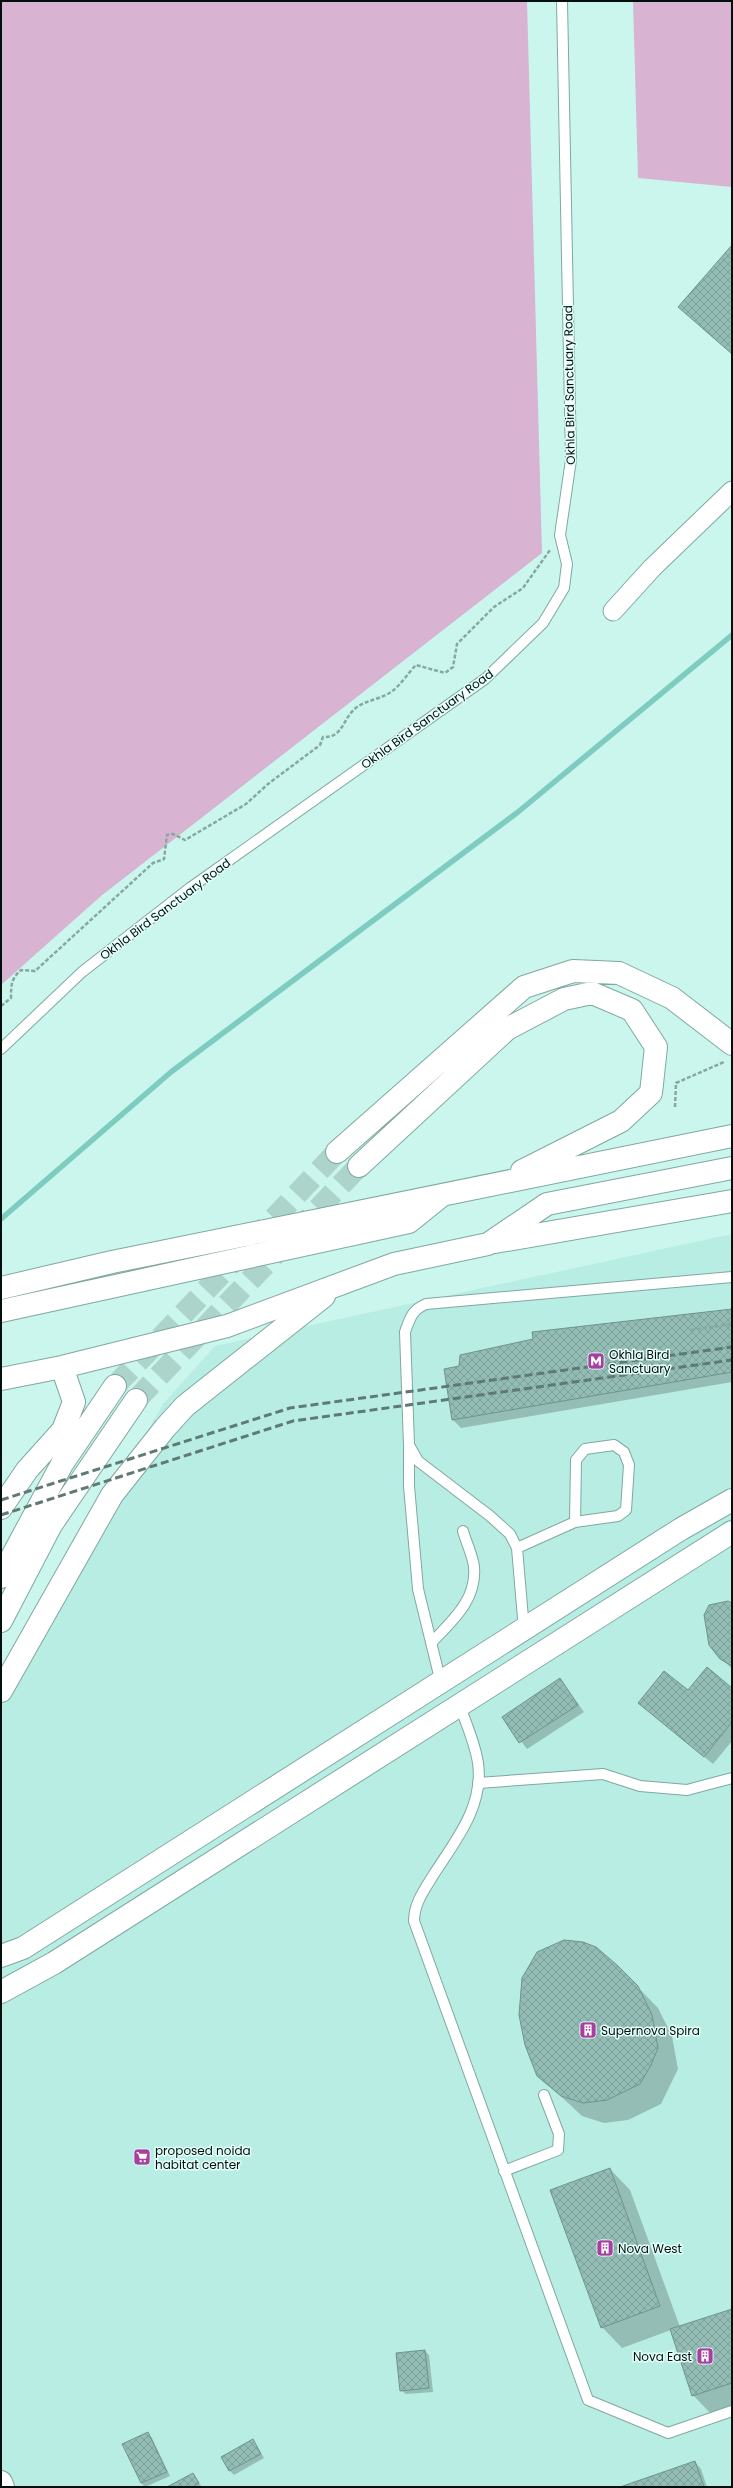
<svg xmlns="http://www.w3.org/2000/svg" width="733" height="2488" viewBox="0 0 733 2488" font-family="Poppins,sans-serif">
<style>
.built{fill:#b8ede3}
.park{fill:#d8b3d2}
.shadow{fill:#0003}
.lines{fill:none;stroke-linecap:round;stroke-linejoin:round}
.stream{stroke:#7dccbf;stroke-width:5.5}
.building{fill:url(#building-cross-hatch);stroke:#6d958d}
.secondary-tunnel{stroke:#add4cb;stroke-width:22;stroke-dasharray:22 11;stroke-linecap:butt}
.service-casing{stroke:#7fa8a1;stroke-width:12}
.minor-casing{stroke:#7fa8a1;stroke-width:21}
.tertiary-casing{stroke:#7fa8a1;stroke-width:24}
.secondary-casing{stroke:#7fa8a1;stroke-width:24}
.path{stroke:#87a8a1;stroke-width:2.5;stroke-dasharray:4 2;stroke-linecap:butt}
.service{stroke:#fff;stroke-width:10}
.minor{stroke:#fff;stroke-width:19}
.tertiary{stroke:#fff;stroke-width:22}
.secondary{stroke:#fff;stroke-width:22}
.rail{stroke:#5f7a75;stroke-width:3;stroke-dasharray:8 4;stroke-linecap:butt}
.labels{text-anchor:middle;dominant-baseline:central;stroke-width:3;stroke-linejoin:round;paint-order:stroke}
.street-label{font-size:12px;fill:#02100d;stroke:#e5fffa}
.poi-label{font-size:12px;fill:#02100d;stroke:#e5fffa;text-anchor:start}
</style>
<defs>
<pattern id="building-cross-hatch" width="8" height="8" patternUnits="userSpaceOnUse"><rect width="8" height="8" fill="#92bcb4"/><path d="M0 0l8 8M0 8l8-8" fill="none" stroke="#7ca19a"/></pattern>
</defs>
<rect width="100%" height="100%" fill="#cbf6ed"/>
<path class="built" d="M 732,1234 L 732,2487 L 1,2487 L 1,1689 L 163,1404 L 215,1346 Z"/>
<path class="park" d="M 1,1 L 527,1 L 542,553 L 101,896 L 1,985 Z
M 633,1 L 732,1 L 732,187 L 638,178 Z"/>
<path class="shadow" d="M 732,1310 L 732,1382 L 461,1428 L 453,1420 L 460,1367 Z
M 732,1604 L 732,1669 L 721,1658 Z
M 560,1679 L 584,1712 L 527,1749 L 503,1717 Z
M 732,1689 L 732,1741 L 713,1764 L 639,1703 L 688,1692 Z
M 617,1966 L 658,2008 L 672,2036 L 678,2069 L 661,2104 L 628,2120 L 604,2123 L 582,2116 L 538,2075 Z
M 610,2169 L 630,2190 L 680,2327 L 732,2310 L 732,2410 L 713,2416 L 693,2395 L 671,2330 L 622,2348 L 602,2327 Z
M 425,2351 L 429,2355 L 433,2392 L 406,2394 L 401,2390 Z
M 148,2433 L 152,2438 L 170,2476 L 145,2487 L 141,2483 L 124,2445 Z
M 253,2440 L 264,2458 L 234,2475 L 230,2471 Z
M 695,2462 L 701,2469 L 707,2487 L 623,2487 Z
M 193,2474 L 202,2487 L 169,2487 Z"/>
<g class="lines">
<path class="stream" d="M 1,1219 L 171,1072 L 518,812 L 732,635"/>
</g>
<path class="building" d="M 732,245 L 732,354 L 678,307 Z
M 732,1309 L 732,1372 L 452,1420 L 444,1369 L 459,1366 L 460,1355 L 533,1339 L 532,1332 Z
M 728,1601 L 732,1603 L 732,1666 L 720,1659 L 709,1645 L 704,1615 L 709,1605 Z
M 707,1667 L 732,1688 L 732,1722 L 704,1757 L 638,1703 L 664,1671 L 688,1690 Z
M 560,1678 L 578,1705 L 519,1743 L 502,1717 Z
M 564,1940 L 583,1942 L 596,1947 L 617,1965 L 638,1986 L 652,2015 L 658,2048 L 651,2065 L 640,2084 L 607,2100 L 583,2103 L 561,2096 L 537,2076 L 525,2045 L 519,2015 L 522,1978 L 537,1952 Z
M 610,2168 L 660,2306 L 601,2328 L 550,2190 Z
M 732,2309 L 732,2383 L 692,2396 L 670,2329 Z
M 425,2350 L 429,2388 L 400,2391 L 396,2353 Z
M 148,2432 L 167,2472 L 141,2483 L 122,2444 Z
M 253,2439 L 261,2454 L 229,2471 L 221,2457 Z
M 695,2461 L 704,2487 L 620,2487 Z
M 193,2473 L 199,2483 L 192,2487 L 167,2487 Z"/>
<g class="lines">
<path class="secondary-tunnel" d="M 115,1386 L 337,1152
M 136,1400 L 359,1166"/>
<g class="service-casing">
<path id="service" d="M 1,1049 L 82,972 L 190,888 L 485,679 L 543,623 L 564,588 L 567,564 L 560,535 L 571,460 L 562,1
M 409,1448 L 409,1486 L 418,1589 L 441,1683
M 517,1548 L 575,1522 L 576,1460 L 585,1449 L 614,1445 L 624,1452 L 629,1465 L 626,1510 L 618,1516 L 575,1522
M 524,1630 L 517,1548 L 510,1534 L 490,1516 L 418,1461 L 409,1445 L 405,1332 C 410,1318 412,1310 426,1304 L 732,1277
M 431,1643 C 452,1621 477,1600 474,1567 C 473,1556 466,1542 463,1531
M 459,1704 C 466,1723 475,1743 478,1763 C 484,1806 456,1840 434,1874 C 425,1889 414,1903 414,1921 L 588,2400 L 668,2433 L 732,2411
M 478,1783 L 603,1774 L 640,1786 L 687,1790 L 732,1778
M 504,2171 L 558,2150 L 559,2134 L 544,2095"/>
</g>
<g class="minor-casing">
<path id="minor" d="M 613,611 L 652,568 L 732,491"/>
</g>
<g class="tertiary-casing">
<path id="tertiary" d="M 1,1956 L 23,1948 L 681,1529 L 732,1500
M 1,1992 L 54,1963 L 732,1532
M 1,2482 L 3,2487"/>
</g>
<g class="secondary-casing">
<path id="secondary" d="M 337,1152 L 524,987 L 573,971 L 619,973 L 672,998 L 732,1044
M 359,1166 L 507,1029 L 564,999 L 592,993 L 632,1010 L 656,1047 L 651,1093 L 621,1121 L 522,1171
M 495,1242 L 732,1201
M 1,1288 L 112,1262 L 732,1136
M 1,1311 L 409,1222 L 440,1197
M 1,1379 L 62,1367 L 227,1326 L 394,1264 L 488,1244 L 547,1204 L 732,1168
M 1,1508 L 27,1470 L 63,1430 L 74,1402 L 62,1367
M 1,1577 L 62,1464 L 115,1386
M 1,1621 L 51,1525 L 136,1400
M 1,1691 L 112,1495 L 165,1428 L 185,1406 L 324,1296"/>
</g>
<path class="path" d="M 1,1006 L 11,998 C 11,985 11,979 21,970 L 35,971 L 153,863 L 164,859 L 167,835 L 173,834 L 185,840 L 246,804 L 268,784 L 320,745 L 323,737 C 344,738 342,718 357,707 C 367,700 381,699 391,692 C 400,686 408,673 416,665 L 445,673 L 453,667 L 457,644 L 494,607 L 523,588 L 550,550
M 675,1107 L 676,1083 L 724,1062
M 691,1330 L 732,1324"/>
<use href="#service" class="service"/>
<use href="#minor" class="minor"/>
<use href="#tertiary" class="tertiary"/>
<use href="#secondary" class="secondary"/>
<path class="rail" d="M 1,1500 L 290,1408 L 732,1347
M 1,1515 L 293,1421 L 732,1360"/>
</g>
<defs>
<g id="metro-square" transform="scale(0.9)"><rect x="-9" y="-9" width="18" height="18" rx="4" fill="#a83e9f" stroke="#e5fffa"/><path d="M-5.5 5V-5H-3L0 0L3-5H5.5V5H3V-.5L0 4L-3-.5V5Z" fill="#fff"/></g>
<g id="building-square" transform="scale(0.9)"><rect x="-9" y="-9" width="18" height="18" rx="4" fill="#a83e9f" stroke="#e5fffa"/><path d="M-4-6H4V6H1V3H-1V6H-4ZM-2.5-4.3h1.7v1.8h-1.7ZM.8-4.3h1.7v1.8H.8ZM-2.5-1h1.7V.8h-1.7ZM.8-1h1.7V.8H.8Z" fill="#fff"/></g>
<g id="supermarket-square" transform="scale(0.9)"><rect x="-9" y="-9" width="18" height="18" rx="4" fill="#a83e9f" stroke="#e5fffa"/><path d="M-6-5.5h2.5l.6 2H6L4.5 2H-2.5L-4.4-4H-6ZM-1.5 3.2a1.3 1.3 0 1 0 .1 0ZM3 3.2a1.3 1.3 0 1 0 .1 0Z" fill="#fff"/></g>
</defs>
<g fill-rule="evenodd">
<use href="#metro-square" x="596" y="1361"/>
<use href="#building-square" x="588" y="2030"/>
<use href="#supermarket-square" x="142" y="2157"/>
<use href="#building-square" x="605" y="2248"/>
<use href="#building-square" x="705" y="2356"/>
</g>
<g class="labels">
<g class="street-label">
<text transform="translate(569 385) rotate(-91)">Okhla Bird Sanctuary Road</text>
<text transform="translate(427 719) rotate(-36)">Okhla Bird Sanctuary Road</text>
<text transform="translate(165 909) rotate(-37)">Okhla Bird Sanctuary Road</text>
</g>
<g class="poi-label">
<text x="609" y="1354">Okhla Bird<tspan x="609" dy="14">Sanctuary</tspan></text>
<text x="601" y="2030">Supernova Spira</text>
<text x="155" y="2150">proposed noida<tspan x="155" dy="14">habitat center</tspan></text>
<text x="618" y="2248">Nova West</text>
<text x="692" y="2356" text-anchor="end">Nova East</text>
</g>
</g>
<rect width="733" height="2488" fill="none" stroke="#02100d" stroke-width="4"/>
</svg>
